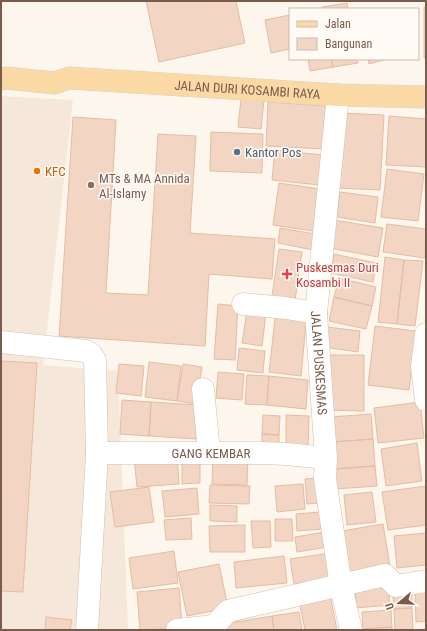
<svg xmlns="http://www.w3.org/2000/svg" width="427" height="631" viewBox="0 0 427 631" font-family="'Roboto Condensed',sans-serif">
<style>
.residential{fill:#f5e8da}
.building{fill:#f3d5c3;stroke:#e6bba3}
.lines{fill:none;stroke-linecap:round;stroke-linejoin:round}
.minor-casing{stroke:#d1beb0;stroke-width:23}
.major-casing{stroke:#dad1cd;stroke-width:23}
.minor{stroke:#fff;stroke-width:22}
.major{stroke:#fbd9a5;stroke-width:22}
.service-dot{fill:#5c6f8a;stroke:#fffaf3;stroke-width:1.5}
.food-dot{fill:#e8710a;stroke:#fffaf3;stroke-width:1.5}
.education-dot{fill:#8d6e63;stroke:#fffaf3;stroke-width:1.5}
.health-dot{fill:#e0444e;stroke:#fffaf3;stroke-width:1.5}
.labels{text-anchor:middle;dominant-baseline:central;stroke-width:3;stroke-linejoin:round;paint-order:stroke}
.street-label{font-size:13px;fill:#7a5c4d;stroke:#fffaf3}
.service-label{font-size:13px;fill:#4e5e75;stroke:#fffaf3;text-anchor:start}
.food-label{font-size:13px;fill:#c56008;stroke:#fffaf3;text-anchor:start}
.education-label{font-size:13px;fill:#785e54;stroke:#fffaf3;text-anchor:start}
.health-label{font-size:13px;fill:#be3a42;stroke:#fffaf3;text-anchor:start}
</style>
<rect width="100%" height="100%" fill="#fdf6ec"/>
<path class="residential" d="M 1,96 L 73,100 L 43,365 L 118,371 L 128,630 L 1,630 Z"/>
<path class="building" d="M 146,1 L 236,1 L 245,43 L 159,62 Z
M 347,3 L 348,9 L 322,9 L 322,7 Z
M 424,7 L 426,7 L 426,58 L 424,58 Z
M 290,15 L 290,49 L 271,53 L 265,20 Z
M 308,59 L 331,59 L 333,67 L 310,71 Z
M 331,59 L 357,59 L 358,63 L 333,67 Z
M 368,59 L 387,59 L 369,64 Z
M 241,99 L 264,100 L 261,129 L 238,127 Z
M 268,102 L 327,106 L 324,149 L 266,146 Z
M 340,113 L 384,115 L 380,190 L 337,188 Z
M 389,116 L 426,119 L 426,167 L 386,165 Z
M 73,117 L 116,120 L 106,293 L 148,295 L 158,134 L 196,136 L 190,233 L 275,239 L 272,279 L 209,274 L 205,346 L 59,336 Z
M 211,132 L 263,134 L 262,173 L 210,171 Z
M 275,150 L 323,155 L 320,185 L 272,180 Z
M 387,169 L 424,174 L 418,221 L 381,217 Z
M 279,183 L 320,189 L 313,231 L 273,225 Z
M 340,192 L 378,197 L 375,223 L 337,217 Z
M 334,220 L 383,228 L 378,257 L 329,248 Z
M 387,224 L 426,229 L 425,258 L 383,252 Z
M 280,228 L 315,234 L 313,250 L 278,243 Z
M 279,249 L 302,252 L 295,300 L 272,296 Z
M 334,254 L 376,263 L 373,282 L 331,273 Z
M 385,257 L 404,260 L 397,324 L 378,322 Z
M 404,260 L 423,261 L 415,326 L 397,324 Z
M 339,278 L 376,287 L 372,306 L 334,297 Z
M 334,297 L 372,306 L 366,329 L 329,321 Z
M 218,304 L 238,306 L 235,360 L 214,359 Z
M 276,310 L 307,313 L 301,376 L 269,372 Z
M 247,311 L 266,313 L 262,346 L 242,343 Z
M 375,326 L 416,331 L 409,390 L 368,385 Z
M 327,327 L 360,331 L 358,352 L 324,347 Z
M 239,348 L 265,351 L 263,373 L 237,370 Z
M 325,355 L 364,355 L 364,411 L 325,410 Z
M 1,361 L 37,363 L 23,592 L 1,591 Z
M 149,362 L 181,366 L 177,401 L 145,397 Z
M 119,364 L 144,366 L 141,396 L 116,393 Z
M 183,364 L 202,367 L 196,404 L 177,401 Z
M 218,372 L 244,374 L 242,400 L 216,398 Z
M 247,375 L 269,376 L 267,405 L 245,404 Z
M 269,376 L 308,380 L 306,409 L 267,405 Z
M 122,400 L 151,402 L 149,436 L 120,434 Z
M 151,402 L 198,405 L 196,439 L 149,436 Z
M 420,402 L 424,438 L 378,443 L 374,408 Z
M 371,414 L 373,439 L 332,442 L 330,417 Z
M 263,415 L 280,416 L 279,435 L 262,434 Z
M 286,415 L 309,416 L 308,447 L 286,446 Z
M 262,434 L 279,435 L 279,451 L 262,450 Z
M 373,439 L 375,466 L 334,469 L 332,442 Z
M 417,443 L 422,481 L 386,486 L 381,449 Z
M 213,453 L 248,455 L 247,485 L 212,484 Z
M 177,454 L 179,484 L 137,487 L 134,457 Z
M 200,460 L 200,483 L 182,484 L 182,461 Z
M 375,466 L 377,486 L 335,489 L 334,469 Z
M 317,478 L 319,503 L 307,504 L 305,479 Z
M 303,484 L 305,509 L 277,512 L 275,486 Z
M 210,485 L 250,486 L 249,504 L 209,503 Z
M 426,486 L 426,525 L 388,530 L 382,492 Z
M 149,487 L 154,522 L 115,527 L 110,492 Z
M 197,488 L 199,514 L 165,517 L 162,491 Z
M 372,492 L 376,522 L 347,525 L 344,495 Z
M 210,505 L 237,506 L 237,522 L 210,521 Z
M 320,512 L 322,529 L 297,531 L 296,514 Z
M 191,518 L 192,539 L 166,540 L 164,520 Z
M 275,519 L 292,519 L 293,541 L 275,541 Z
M 251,521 L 270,521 L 271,547 L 253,548 Z
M 383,524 L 390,566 L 349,573 L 342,531 Z
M 245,525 L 245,552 L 210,552 L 209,526 Z
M 325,532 L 328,547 L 297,552 L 295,537 Z
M 426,533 L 426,565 L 397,568 L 394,536 Z
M 174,551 L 178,583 L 133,589 L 129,558 Z
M 330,553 L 334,578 L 294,584 L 290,559 Z
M 284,556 L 287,583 L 236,588 L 234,562 Z
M 219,564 L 228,608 L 187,616 L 178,572 Z
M 388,583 L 390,605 L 356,608 L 355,585 Z
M 179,588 L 182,628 L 140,630 L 137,592 Z
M 426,592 L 426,621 L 416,622 L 415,593 Z
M 412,593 L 412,608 L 394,609 L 393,594 Z
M 330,595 L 337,630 L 305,630 L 299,600 Z
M 412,608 L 413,630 L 395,630 L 394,609 Z
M 391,610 L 392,627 L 363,629 L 362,612 Z
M 299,612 L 302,630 L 274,630 L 272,616 Z
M 272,616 L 274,630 L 225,630 L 224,624 Z
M 46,617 L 72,620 L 70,630 L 45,630 Z
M 392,627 L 392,630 L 363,630 L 363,629 Z"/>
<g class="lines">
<g class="minor-casing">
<g id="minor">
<path id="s1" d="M 338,95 L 316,313 L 326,458 L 325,479 L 341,586 L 351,630"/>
<path d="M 243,304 L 286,308 L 316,313"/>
<path d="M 426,334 L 422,367 L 426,400"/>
<path d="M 1,342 L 86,351 L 91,354 L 95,360 L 97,453 L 87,630"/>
<path d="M 203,389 L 209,452"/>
<path id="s2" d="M 97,453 L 262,453 L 287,454 L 326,458"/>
<path d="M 177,630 L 214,626 L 228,611 L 385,575 L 396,586 L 426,581"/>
</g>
</g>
<g class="major-casing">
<g id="major">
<path id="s3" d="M 1,79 L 6,78 L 55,83 L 69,78 L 338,95 L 426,97"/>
</g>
</g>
<use href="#minor" class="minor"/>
<use href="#major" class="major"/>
</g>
<circle class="service-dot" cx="237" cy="152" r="4"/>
<circle class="food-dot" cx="37" cy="171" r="4"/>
<circle class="education-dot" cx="91" cy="185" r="4"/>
<path class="health-dot" d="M285 268h4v4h4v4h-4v4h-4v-4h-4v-4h4z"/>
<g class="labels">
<g class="street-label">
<text stroke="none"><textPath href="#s3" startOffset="248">JALAN DURI KOSAMBI RAYA</textPath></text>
<text stroke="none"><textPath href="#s1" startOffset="269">JALAN PUSKESMAS</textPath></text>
<text stroke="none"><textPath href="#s2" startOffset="114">GANG KEMBAR</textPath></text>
</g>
<g class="service-label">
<text x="245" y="152">Kantor Pos</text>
</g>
<g class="food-label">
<text x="45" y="171">KFC</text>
</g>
<g class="education-label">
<text x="99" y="178">MTs &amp; MA Annida<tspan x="99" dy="15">Al-Islamy</tspan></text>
</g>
<g class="health-label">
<text x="296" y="267">Puskesmas Duri<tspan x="296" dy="15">Kosambi II</tspan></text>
</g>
</g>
<rect width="427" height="631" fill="none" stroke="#7a5c4d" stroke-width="4"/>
<rect x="289" y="8" width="130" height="52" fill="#fffaf3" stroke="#cabbb1"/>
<rect x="297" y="21" width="20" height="6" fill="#fbd9a5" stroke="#cabbb1"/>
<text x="325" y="28" font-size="12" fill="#7a5c4d">Jalan</text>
<rect x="297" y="38" width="20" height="12" fill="#f3d5c3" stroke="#cabbb1"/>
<text x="325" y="48" font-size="12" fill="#7a5c4d">Bangunan</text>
<g transform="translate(399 603) rotate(251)" stroke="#fffaf3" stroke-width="3" paint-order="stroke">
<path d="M0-3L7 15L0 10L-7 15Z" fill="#7a5c4d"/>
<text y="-6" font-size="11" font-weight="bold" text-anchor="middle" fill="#7a5c4d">U</text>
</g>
</svg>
